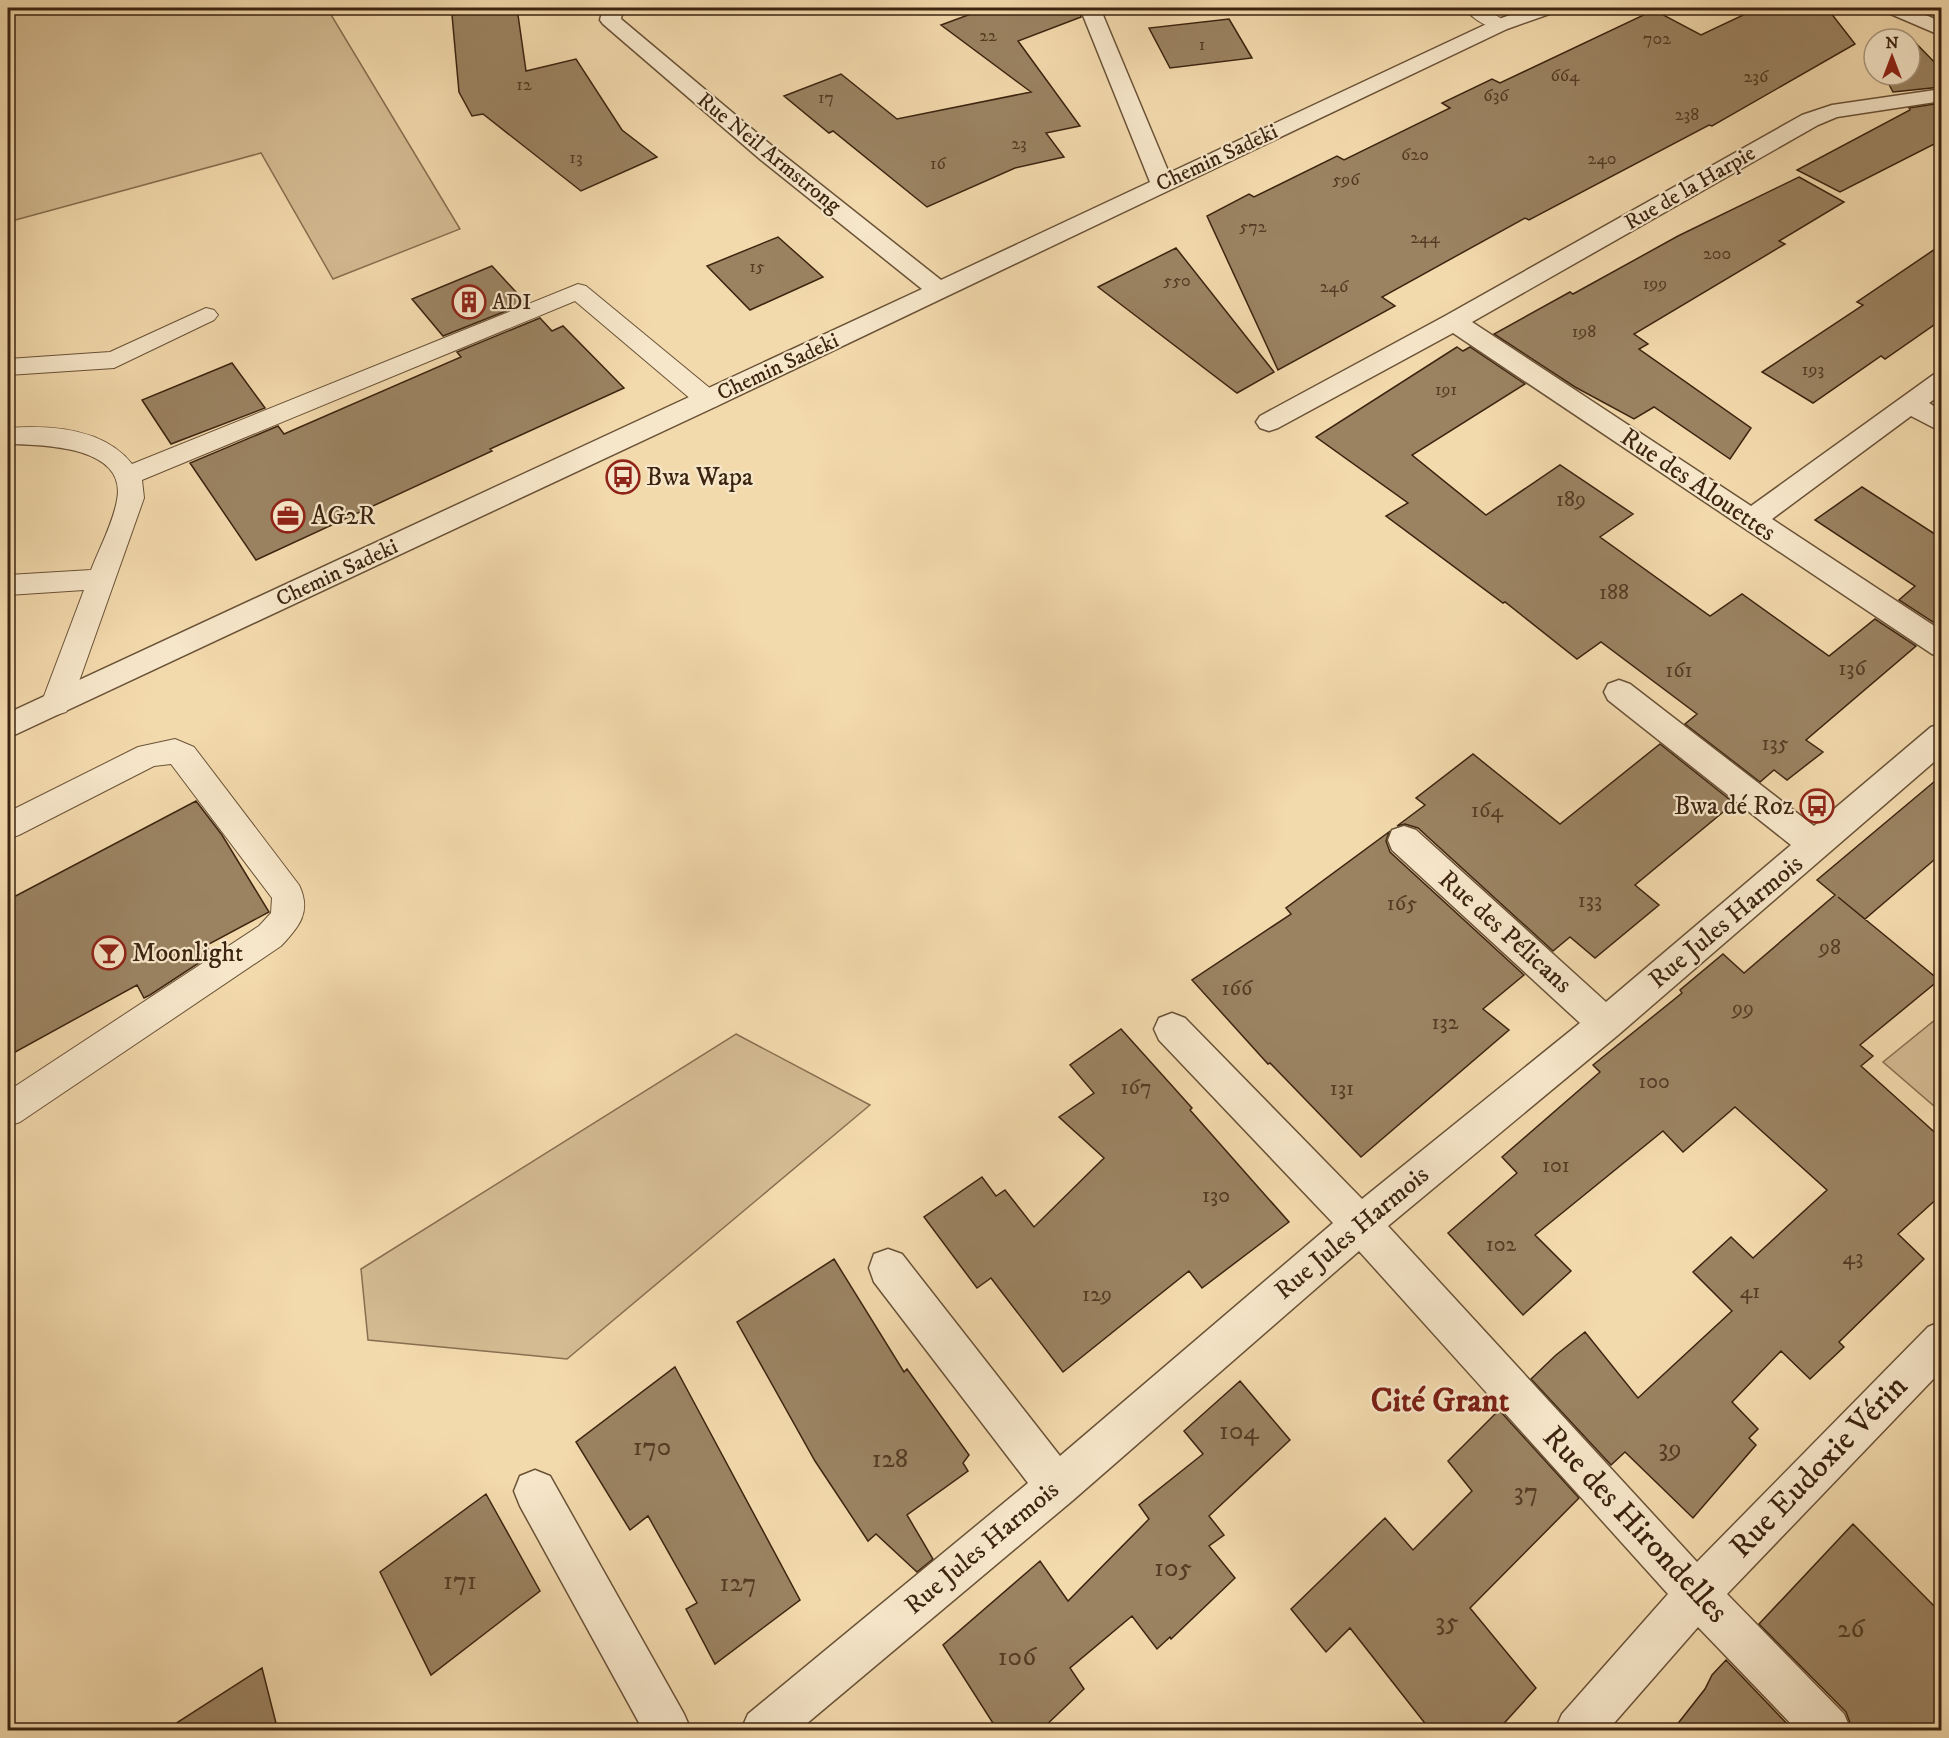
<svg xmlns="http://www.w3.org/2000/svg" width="1949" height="1738" viewBox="0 0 1949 1738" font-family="'IM FELL DW Pica',serif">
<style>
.green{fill:#d4bb92;stroke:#887051;stroke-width:1.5}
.building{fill:#9b8362;stroke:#3c2410;stroke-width:1.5}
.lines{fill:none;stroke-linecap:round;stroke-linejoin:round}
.lane-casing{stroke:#6a5237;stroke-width:2}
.street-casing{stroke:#6a5237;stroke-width:3}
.lane{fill:#f7e7ca;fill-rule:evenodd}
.street{fill:#f7e7ca;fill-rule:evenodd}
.labels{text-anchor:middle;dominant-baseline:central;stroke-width:4.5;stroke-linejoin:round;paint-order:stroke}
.far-number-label{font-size:18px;fill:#543c24}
.far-street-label{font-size:22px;fill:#3c2410;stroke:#f7e7ca}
.far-poi-label{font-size:22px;fill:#3c2410;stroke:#f7e7ca;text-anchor:start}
.number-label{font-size:22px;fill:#543c24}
.poi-label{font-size:26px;fill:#3c2410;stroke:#f7e7ca;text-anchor:start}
.street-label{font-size:26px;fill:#3c2410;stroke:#f7e7ca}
.near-number-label{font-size:27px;fill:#543c24}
.near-street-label{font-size:32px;fill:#3c2410;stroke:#f7e7ca}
.near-quarter-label{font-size:33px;font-weight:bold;fill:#7a1f14;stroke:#f7e7ca}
</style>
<rect width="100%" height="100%" fill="#f3daad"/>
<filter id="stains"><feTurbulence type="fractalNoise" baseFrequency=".00333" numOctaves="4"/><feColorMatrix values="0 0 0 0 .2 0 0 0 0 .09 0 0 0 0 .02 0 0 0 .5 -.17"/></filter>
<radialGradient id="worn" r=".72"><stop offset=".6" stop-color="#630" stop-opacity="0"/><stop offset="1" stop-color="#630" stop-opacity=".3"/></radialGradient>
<path class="green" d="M 8,8 L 327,8 L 460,229 L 333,279 L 261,153 L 8,222 Z
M 1941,1015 L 1941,1112 L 1883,1062 Z
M 736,1034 L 870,1105 L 567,1359 L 368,1340 L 361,1269 Z"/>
<path class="building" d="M 517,8 L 526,71 L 576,59 L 622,130 L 657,157 L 581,191 L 483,114 L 472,116 L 459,92 L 452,15 Z
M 987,8 L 1078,8 L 1081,17 L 1018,41 L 1080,126 L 1046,133 L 1064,157 L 1015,168 L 927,207 L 833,131 L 829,133 L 784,96 L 841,74 L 897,119 L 1031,92 L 941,25 Z
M 1758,8 L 1827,8 L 1855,44 L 1712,126 L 1709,125 L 1529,220 L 1525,218 L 1382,297 L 1395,306 L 1278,370 L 1207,216 L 1249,194 L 1254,197 L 1337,156 L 1344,160 L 1450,108 L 1442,103 L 1492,79 L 1500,83 L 1654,10 L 1701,35 Z
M 1229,19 L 1252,58 L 1170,68 L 1149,28 Z
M 1907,34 L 1941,69 L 1941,87 L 1893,92 L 1884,75 L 1910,75 L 1910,39 L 1876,39 Z
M 1941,103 L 1941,143 L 1940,141 L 1840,192 L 1797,170 L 1910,110 L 1909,108 Z
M 1799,177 L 1844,202 L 1779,241 L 1785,244 L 1634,334 L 1648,344 L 1639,349 L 1751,428 L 1730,459 L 1654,407 L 1634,419 L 1575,387 L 1494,334 L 1570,292 L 1573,294 L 1678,236 Z
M 778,237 L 823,277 L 750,310 L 707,266 Z
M 1941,245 L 1941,320 L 1885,359 L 1881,356 L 1813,403 L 1762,372 L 1863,305 L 1857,302 Z
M 1176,248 L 1274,372 L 1237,393 L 1098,287 Z
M 492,266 L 526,303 L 443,336 L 412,299 Z
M 540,318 L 552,331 L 563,326 L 624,388 L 490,449 L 492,451 L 256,560 L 190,463 L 278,426 L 284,434 L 461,357 L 457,352 Z
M 1457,347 L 1463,351 L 1470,347 L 1525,384 L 1412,455 L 1486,515 L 1560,465 L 1633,514 L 1600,537 L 1710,616 L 1742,594 L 1829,656 L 1875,619 L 1916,646 L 1806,740 L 1823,752 L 1787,780 L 1774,770 L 1760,782 L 1685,724 L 1697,714 L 1601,642 L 1577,659 L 1505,602 L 1503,603 L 1386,516 L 1408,503 L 1316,437 Z
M 232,363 L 265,408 L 171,444 L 142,400 Z
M 1862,487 L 1941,538 L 1941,625 L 1939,626 L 1899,600 L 1915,586 L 1815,520 Z
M 1660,744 L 1734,803 L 1635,885 L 1659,905 L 1595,958 L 1570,937 L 1553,951 L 1418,828 L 1405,824 L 1397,826 L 1425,805 L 1416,798 L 1473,754 L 1560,824 Z
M 1941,776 L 1941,854 L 1865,919 L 1838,897 L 1939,980 L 1860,1045 L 1873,1056 L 1861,1066 L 1941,1138 L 1941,1195 L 1898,1234 L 1924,1259 L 1839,1342 L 1844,1347 L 1810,1379 L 1781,1351 L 1732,1402 L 1758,1429 L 1749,1438 L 1756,1445 L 1693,1518 L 1625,1452 L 1611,1465 L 1531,1379 L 1556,1355 L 1585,1332 L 1638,1398 L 1732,1311 L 1693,1272 L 1731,1237 L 1753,1258 L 1827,1190 L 1735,1107 L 1683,1152 L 1663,1131 L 1535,1235 L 1571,1271 L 1523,1315 L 1448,1233 L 1517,1173 L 1502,1157 L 1600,1072 L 1593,1065 L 1682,993 L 1680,990 L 1723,954 L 1744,973 L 1835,895 L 1817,880 Z
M 196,801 L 222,835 L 269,912 L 207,945 L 211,955 L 150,995 L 144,998 L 137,985 L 8,1056 L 8,900 Z
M 1389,832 L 1386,841 L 1390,852 L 1524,975 L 1483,1009 L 1509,1030 L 1361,1157 L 1270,1063 L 1268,1064 L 1192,980 L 1291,914 L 1286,908 Z
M 1121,1029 L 1192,1108 L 1190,1110 L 1289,1222 L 1202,1288 L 1189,1271 L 1063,1372 L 991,1278 L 977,1288 L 924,1217 L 982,1177 L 996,1196 L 1005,1190 L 1034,1227 L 1104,1158 L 1059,1117 L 1094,1093 L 1070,1065 Z
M 834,1259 L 904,1372 L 907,1369 L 969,1455 L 963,1463 L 968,1471 L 907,1515 L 933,1559 L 917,1572 L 876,1534 L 868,1541 L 815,1461 L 737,1322 Z
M 675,1367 L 800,1600 L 715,1664 L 686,1609 L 697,1603 L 648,1516 L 630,1530 L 576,1442 Z
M 1240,1381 L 1290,1440 L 1209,1516 L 1224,1535 L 1209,1546 L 1235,1578 L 1171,1639 L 1170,1637 L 1157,1649 L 1132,1616 L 1070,1668 L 1084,1689 L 1040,1731 L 998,1731 L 943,1645 L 1040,1561 L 1068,1601 L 1149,1519 L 1139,1505 L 1203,1454 L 1184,1431 Z
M 1499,1410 L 1579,1498 L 1470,1608 L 1536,1688 L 1497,1731 L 1431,1731 L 1350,1628 L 1326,1652 L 1291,1609 L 1385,1518 L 1413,1550 L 1472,1491 L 1448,1461 Z
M 486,1494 L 540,1591 L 431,1675 L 380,1572 Z
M 1853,1524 L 1941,1613 L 1941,1731 L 1853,1731 L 1846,1712 L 1759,1624 Z
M 1726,1660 L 1794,1731 L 1672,1731 L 1705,1689 L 1712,1675 Z
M 262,1668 L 278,1731 L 164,1731 Z"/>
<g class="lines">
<g class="lane-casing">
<path id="lane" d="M 1465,8 L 1486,8 L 1510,25 L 1507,29 C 1494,32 1471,19 1465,8 Z
M 578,284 L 586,286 L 717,394 L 720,400 L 717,406 L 708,408 L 699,406 L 575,301 L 142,480 L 144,498 L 71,704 L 66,712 L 56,715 L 46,712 L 41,704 L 84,590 L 8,595 L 8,575 L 91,570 C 100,547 113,523 117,500 C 128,445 40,445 8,444 L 8,428 C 50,425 104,428 132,464 Z
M 206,308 L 214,310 L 218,315 L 214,320 L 114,368 L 8,375 L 8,359 L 110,352 Z
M 175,739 L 194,747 L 299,885 C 312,912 299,927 281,946 L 20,1122 L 8,1126 L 8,1091 L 259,926 L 271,913 L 272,898 L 171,764 L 154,766 L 19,835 L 8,839 L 8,812 L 138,747 Z"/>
</g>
<g class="street-casing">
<path id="street" d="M 603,8 L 623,8 L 621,19 L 777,150 L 941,280 L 1150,182 L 1080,8 L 1100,8 L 1169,173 L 1493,21 L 1530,8 L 1558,8 L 1555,12 L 1507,29 L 717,406 L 8,738 L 8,713 L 922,289 L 761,160 L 603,24 L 600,20 Z
M 1883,8 L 1909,8 L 1942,22 L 1942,36 L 1886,12 Z
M 1942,89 L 1942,101 L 1837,117 L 1818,125 L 1472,322 L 1751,506 L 1933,375 L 1942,373 L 1942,394 L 1929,403 L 1942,411 L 1942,432 L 1911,416 L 1772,519 L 1942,631 L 1942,657 L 1932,654 L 1453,333 L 1278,428 L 1269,431 L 1260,428 L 1256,422 L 1260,416 L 1445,316 L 1802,115 L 1832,105 Z
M 1619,680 L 1630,684 L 1814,826 L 1931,727 L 1942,724 L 1942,755 L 1618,1035 L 1388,1226 L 1697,1562 L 1928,1327 L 1942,1321 L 1942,1370 L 1727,1594 L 1844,1714 L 1851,1730 L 1797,1730 L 1698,1627 L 1608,1730 L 1555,1730 L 1562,1714 L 1668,1594 L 1359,1251 L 1072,1501 L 799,1730 L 741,1730 L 748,1714 L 1028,1483 L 874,1282 L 869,1268 L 874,1254 L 888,1249 L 902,1254 L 1060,1456 L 1333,1223 L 1159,1040 L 1154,1029 L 1159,1018 L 1172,1013 L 1185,1018 L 1362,1199 L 1580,1023 L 1392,850 L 1388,840 L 1392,830 L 1404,826 L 1416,830 L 1606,1002 L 1791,845 L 1608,700 L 1604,692 L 1608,684 Z
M 535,1470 L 550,1476 L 684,1714 L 691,1730 L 643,1730 L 520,1506 L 514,1491 L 520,1476 Z"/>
</g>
<use href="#lane" class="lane"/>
<use href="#street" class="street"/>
</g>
<defs>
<g id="building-ring" transform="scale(1.725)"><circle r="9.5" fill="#f7e7ca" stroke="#8f2418" stroke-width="1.5"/><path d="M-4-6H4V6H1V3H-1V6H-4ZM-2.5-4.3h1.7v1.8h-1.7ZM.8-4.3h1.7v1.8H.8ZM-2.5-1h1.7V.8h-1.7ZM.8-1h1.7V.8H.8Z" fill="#8f2418"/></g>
<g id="bus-ring" transform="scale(1.725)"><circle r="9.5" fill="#f7e7ca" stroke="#8f2418" stroke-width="1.5"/><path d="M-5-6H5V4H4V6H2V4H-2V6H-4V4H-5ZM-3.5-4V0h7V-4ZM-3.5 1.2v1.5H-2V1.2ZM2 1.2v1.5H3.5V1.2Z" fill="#8f2418"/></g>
<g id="office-ring" transform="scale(1.725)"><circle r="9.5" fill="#f7e7ca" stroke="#8f2418" stroke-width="1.5"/><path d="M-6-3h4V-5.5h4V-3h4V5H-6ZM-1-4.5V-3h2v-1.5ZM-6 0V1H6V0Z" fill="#8f2418"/></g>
<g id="bar-ring" transform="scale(1.725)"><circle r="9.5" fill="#f7e7ca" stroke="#8f2418" stroke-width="1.5"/><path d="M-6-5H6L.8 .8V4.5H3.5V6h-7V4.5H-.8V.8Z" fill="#8f2418"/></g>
</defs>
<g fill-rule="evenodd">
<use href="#building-ring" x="469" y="302"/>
<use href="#bus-ring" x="623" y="477"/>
<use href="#office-ring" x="288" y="516"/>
<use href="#bus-ring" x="1817" y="806"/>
<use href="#bar-ring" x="109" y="953"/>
</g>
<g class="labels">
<g class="far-number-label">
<text x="988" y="36">22</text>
<text x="1657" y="39">702</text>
<text x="1202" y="45">1</text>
<text x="1565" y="76">664</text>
<text x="1756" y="77">236</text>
<text x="524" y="85">12</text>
<text x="1496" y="96">636</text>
<text x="826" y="98">17</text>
<text x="1687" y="115">238</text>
<text x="1019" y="144">23</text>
<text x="1415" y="155">620</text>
<text x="576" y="158">13</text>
<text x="1602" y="159">240</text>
<text x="938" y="164">16</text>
<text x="1346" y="180">596</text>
<text x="1253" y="227">572</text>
<text x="1425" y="238">244</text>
<text x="1717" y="254">200</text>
<text x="757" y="267">15</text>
<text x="1177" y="281">550</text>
<text x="1655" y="284">199</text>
<text x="1334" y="287">246</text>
<text x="1584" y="332">198</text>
<text x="1813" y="370">193</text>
<text x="1446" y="390">191</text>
</g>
<g class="far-street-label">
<text transform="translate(769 153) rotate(39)">Rue Neil Armstrong</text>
<text transform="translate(1217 158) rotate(-25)">Chemin Sadeki</text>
<text transform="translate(1690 188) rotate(-30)">Rue de la Harpie</text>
<text transform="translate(778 367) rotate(-25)">Chemin Sadeki</text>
<text transform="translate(337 573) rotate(-25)">Chemin Sadeki</text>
</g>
<g class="far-poi-label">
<text x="492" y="302">ADI</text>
</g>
<g class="number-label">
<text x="1571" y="499">189</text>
<text x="1614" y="592">188</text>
<text x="1852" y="668">136</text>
<text x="1679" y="670">161</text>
<text x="1775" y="743">135</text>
<text x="1487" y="810">164</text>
<text x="1590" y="900">133</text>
<text x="1402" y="903">165</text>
<text x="1830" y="947">98</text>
<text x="1237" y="988">166</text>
<text x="1743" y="1008">99</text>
<text x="1445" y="1022">132</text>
<text x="1654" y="1081">100</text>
<text x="1136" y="1087">167</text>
<text x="1342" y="1088">131</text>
<text x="1556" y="1165">101</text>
<text x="1216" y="1195">130</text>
<text x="1501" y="1244">102</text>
<text x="1853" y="1257">43</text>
<text x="1750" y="1291">41</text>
<text x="1097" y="1294">129</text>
</g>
<g class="poi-label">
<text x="646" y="477">Bwa Wapa</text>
<text x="311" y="516">AG2R</text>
<text x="1794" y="806" text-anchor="end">Bwa dé Roz</text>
<text x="132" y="953">Moonlight</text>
</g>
<g class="street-label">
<text transform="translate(1698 485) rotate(34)">Rue des Alouettes</text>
<text transform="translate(1726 922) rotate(-40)">Rue Jules Harmois</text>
<text transform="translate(1505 932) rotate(42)">Rue des Pélicans</text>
<text transform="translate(1352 1233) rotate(-40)">Rue Jules Harmois</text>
<text transform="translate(982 1548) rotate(-40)">Rue Jules Harmois</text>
</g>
<g class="near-number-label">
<text x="1239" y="1431">104</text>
<text x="652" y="1447">170</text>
<text x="1670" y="1448">39</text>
<text x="890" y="1459">128</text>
<text x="1526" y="1492">37</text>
<text x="1173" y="1568">105</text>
<text x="460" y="1581">171</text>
<text x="738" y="1583">127</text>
<text x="1447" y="1622">35</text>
<text x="1851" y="1629">26</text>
<text x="1017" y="1657">106</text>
</g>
<g class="near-street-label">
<text transform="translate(1819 1467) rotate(-46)">Rue Eudoxie Vérin</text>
<text transform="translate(1635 1525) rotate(47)">Rue des Hirondelles</text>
</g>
<g class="near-quarter-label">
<text x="1440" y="1401">Cité Grant</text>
</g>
</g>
<rect width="1949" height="1738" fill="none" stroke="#f3daad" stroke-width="30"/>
<rect x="9" y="9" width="1931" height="1720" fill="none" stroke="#3c2410" stroke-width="3"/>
<rect x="15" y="15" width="1919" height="1708" fill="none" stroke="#3c2410" stroke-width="1.5"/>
<g transform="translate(1892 57)"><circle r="28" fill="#f7e7ca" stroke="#ac9980" stroke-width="1.5"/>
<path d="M0-4.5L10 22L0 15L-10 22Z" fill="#8f2418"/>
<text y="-9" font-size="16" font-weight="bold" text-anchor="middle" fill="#3c2410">N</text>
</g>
<rect width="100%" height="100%" filter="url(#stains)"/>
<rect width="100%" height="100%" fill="url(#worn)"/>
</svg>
